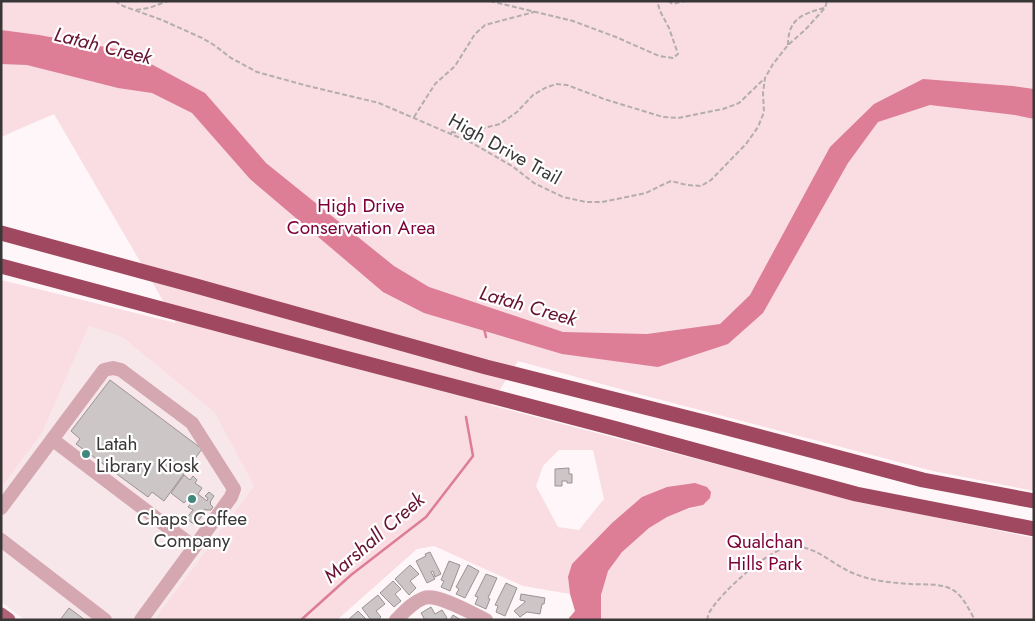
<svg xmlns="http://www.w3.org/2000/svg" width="1035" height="621" viewBox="0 0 1035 621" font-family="Jost,sans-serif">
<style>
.built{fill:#f8e7ea}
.green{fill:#f9dde2;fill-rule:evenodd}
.water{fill:#dd7d96}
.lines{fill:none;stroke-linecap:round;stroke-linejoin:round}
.stream{stroke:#dd7d96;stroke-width:2.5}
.building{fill:#cdc6c7;stroke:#9a9395}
.path{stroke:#b3adaf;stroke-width:2;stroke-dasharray:5 2.5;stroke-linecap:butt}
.minor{stroke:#d5a8b1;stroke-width:14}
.major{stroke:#b06276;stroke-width:15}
.highway{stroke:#a14861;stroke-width:15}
.poi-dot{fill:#42877e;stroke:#fff;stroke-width:2}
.labels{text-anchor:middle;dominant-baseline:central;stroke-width:4.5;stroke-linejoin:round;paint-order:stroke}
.street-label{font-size:19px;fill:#393637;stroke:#fff}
.park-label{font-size:19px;fill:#7c0037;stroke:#fff}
.poi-label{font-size:19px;fill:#393637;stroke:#fff;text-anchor:start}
.water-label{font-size:20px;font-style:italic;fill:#671131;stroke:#fff}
</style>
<rect width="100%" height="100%" fill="#fef6f8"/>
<path class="built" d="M 89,326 L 122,337 L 214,412 L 254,486 L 154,620 L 25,620 L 1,602 L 1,488 L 42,433 Z"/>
<path class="green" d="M 1,1 L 1034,1 L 1034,491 L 933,471 L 631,392 L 518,361 L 490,405 L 853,500 L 1034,538 L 1034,620 L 601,620 C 601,603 600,585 608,570 C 619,551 649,525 669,516 C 680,511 691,508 703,505 L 707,487 L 568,577 L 570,594 L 523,586 L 434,546 L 417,549 L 337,620 L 154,620 L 254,486 L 214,412 L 122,337 L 89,326 L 42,433 L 1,488 L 1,280 L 176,323 L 54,114 L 1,137 ZM 559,450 L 593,450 L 604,499 L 579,530 L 558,527 L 536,486 L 543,466 Z"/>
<path class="water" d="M 1,30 L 39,35 L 127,51 L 205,93 L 266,163 L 394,266 L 429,287 L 563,332 L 647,334 L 720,324 L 750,295 L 830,147 L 874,104 L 923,79 L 1013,86 L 1034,89 L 1034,119 L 1015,115 L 930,105 L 878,122 L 848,163 L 763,313 L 728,344 L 658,367 L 562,354 L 424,313 L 383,292 L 250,179 L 192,113 L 152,93 L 118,88 L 27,65 L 1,64 Z
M 695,483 L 707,487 L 711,492 L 710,498 L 703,505 L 689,508 L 667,517 L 649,528 L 622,552 L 608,571 L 601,595 L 601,620 L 569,620 L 569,618 L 575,611 L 570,594 L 568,577 L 572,564 L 612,523 L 642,497 L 667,487 Z"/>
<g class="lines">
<path class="stream" d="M 484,328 L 486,337
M 301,620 L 351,575 L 426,517 L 473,456 L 466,417"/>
</g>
<path class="building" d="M 110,380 L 202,449 L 164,501 L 152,492 L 148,497 L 76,444 L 80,439 L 71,431 Z
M 569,468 L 569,474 L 572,474 L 572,483 L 567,483 L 567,481 L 562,481 L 562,486 L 555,486 L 555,469 Z
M 184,475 L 190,480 L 193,476 L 197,480 L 195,483 L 202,488 L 198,494 L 207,501 L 208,498 L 205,496 L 209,492 L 214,496 L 210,502 L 211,503 L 210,504 L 213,507 L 211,510 L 206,510 L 205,509 L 204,511 L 205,512 L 199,520 L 197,519 L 194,524 L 186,519 L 193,510 L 188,507 L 191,503 L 187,500 L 184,503 L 171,493 Z
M 430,552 L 441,574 L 435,577 L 433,571 L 431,572 L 435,579 L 427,583 L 416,561 L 426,556 L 425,554 Z
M 449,561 L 460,565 L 450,591 L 441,587 L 444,581 L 441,580 Z
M 410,565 L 419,574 L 410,581 L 416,588 L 409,595 L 395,579 Z
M 468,565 L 479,571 L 465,598 L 456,594 L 459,589 L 456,587 Z
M 486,574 L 497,578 L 488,598 L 490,599 L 486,609 L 475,604 L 478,597 L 475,596 Z
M 393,581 L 401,589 L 395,594 L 401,601 L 394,607 L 380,593 Z
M 506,583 L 517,588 L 505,616 L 496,612 L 498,606 L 495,605 Z
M 521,594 L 545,598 L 544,604 L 542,604 L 540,614 L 527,612 L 520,617 L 514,611 L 525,602 L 525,601 L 520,600 Z
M 378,595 L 385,604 L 376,611 L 381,617 L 378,620 L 371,620 L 362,608 Z
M 431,607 L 435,614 L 442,610 L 447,618 L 444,620 L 425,620 L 421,613 Z
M 69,608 L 85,620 L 60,620 Z
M 358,611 L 366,619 L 365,620 L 348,620 Z
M 453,615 L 461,620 L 450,620 Z"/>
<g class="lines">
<path class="path" d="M 115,1 L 123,6 L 162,20 L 202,38 L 214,45 L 231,58 L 257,72 L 308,86 L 379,103 L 474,144 L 512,166 L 534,183 L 563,197 L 586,202 L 602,202 L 646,193 L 660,186 L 671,181 L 687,185 L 701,186 L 711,180 L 746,144 L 758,127 L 764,112 L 763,93 L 765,78 L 773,64 L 788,45 L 805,30 L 825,8 L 827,1
M 490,1 L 573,21 L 616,37 L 659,56 L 673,58 L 678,54 L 669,28 L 660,11 L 657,1
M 668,1 L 673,4 L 685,1
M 136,10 L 149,8 L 168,1
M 788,45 C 788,20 801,14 824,8
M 414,117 L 435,84 L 455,66 L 475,34 L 485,25 L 534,12
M 451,132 L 464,133 L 500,124 L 517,112 L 533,95 L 545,88 L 556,84 L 567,85 L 604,99 L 663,117 L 678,118 L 723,109 L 739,103 L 764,79
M 707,620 C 708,617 708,615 709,613 C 719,594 772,545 794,546 C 818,547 834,566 855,574 C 872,581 893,583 911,584 C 924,585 937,583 949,588 C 962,593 968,608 975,620"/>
<path class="minor" d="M 53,440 L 194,547
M 1,508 L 104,370 L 113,368 L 121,370 L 192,423 L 234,489 L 231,497 L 141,620
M 1,540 L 105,620
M 396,620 C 404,612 413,602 424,598 C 437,593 473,614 486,620"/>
<path class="major" d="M 1,615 L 8,620"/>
<path class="highway" d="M 1,233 L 196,286 L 486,367 L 708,423 L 923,480 L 1034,501
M 1,266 L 345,358 L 617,429 L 856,494 L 1034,529"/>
</g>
<g class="poi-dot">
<circle cx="86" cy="454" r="5"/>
<circle cx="192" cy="499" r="5"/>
</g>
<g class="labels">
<g class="street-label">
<text transform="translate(505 149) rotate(29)">High Drive Trail</text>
</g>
<g class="park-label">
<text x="361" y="205">High Drive<tspan x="361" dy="22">Conservation Area</tspan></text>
<text x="765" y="541">Qualchan<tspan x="765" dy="22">Hills Park</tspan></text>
</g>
<g class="poi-label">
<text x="96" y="443">Latah<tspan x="96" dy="22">Library Kiosk</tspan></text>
<text x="192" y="518" text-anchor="middle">Chaps Coffee<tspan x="192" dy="22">Company</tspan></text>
</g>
<g class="water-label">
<text transform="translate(103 46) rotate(14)">Latah Creek</text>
<text transform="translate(528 306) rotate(16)">Latah Creek</text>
<text transform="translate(374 538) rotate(-41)">Marshall Creek</text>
</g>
</g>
<rect width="1035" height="621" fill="none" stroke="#393637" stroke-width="5"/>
</svg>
